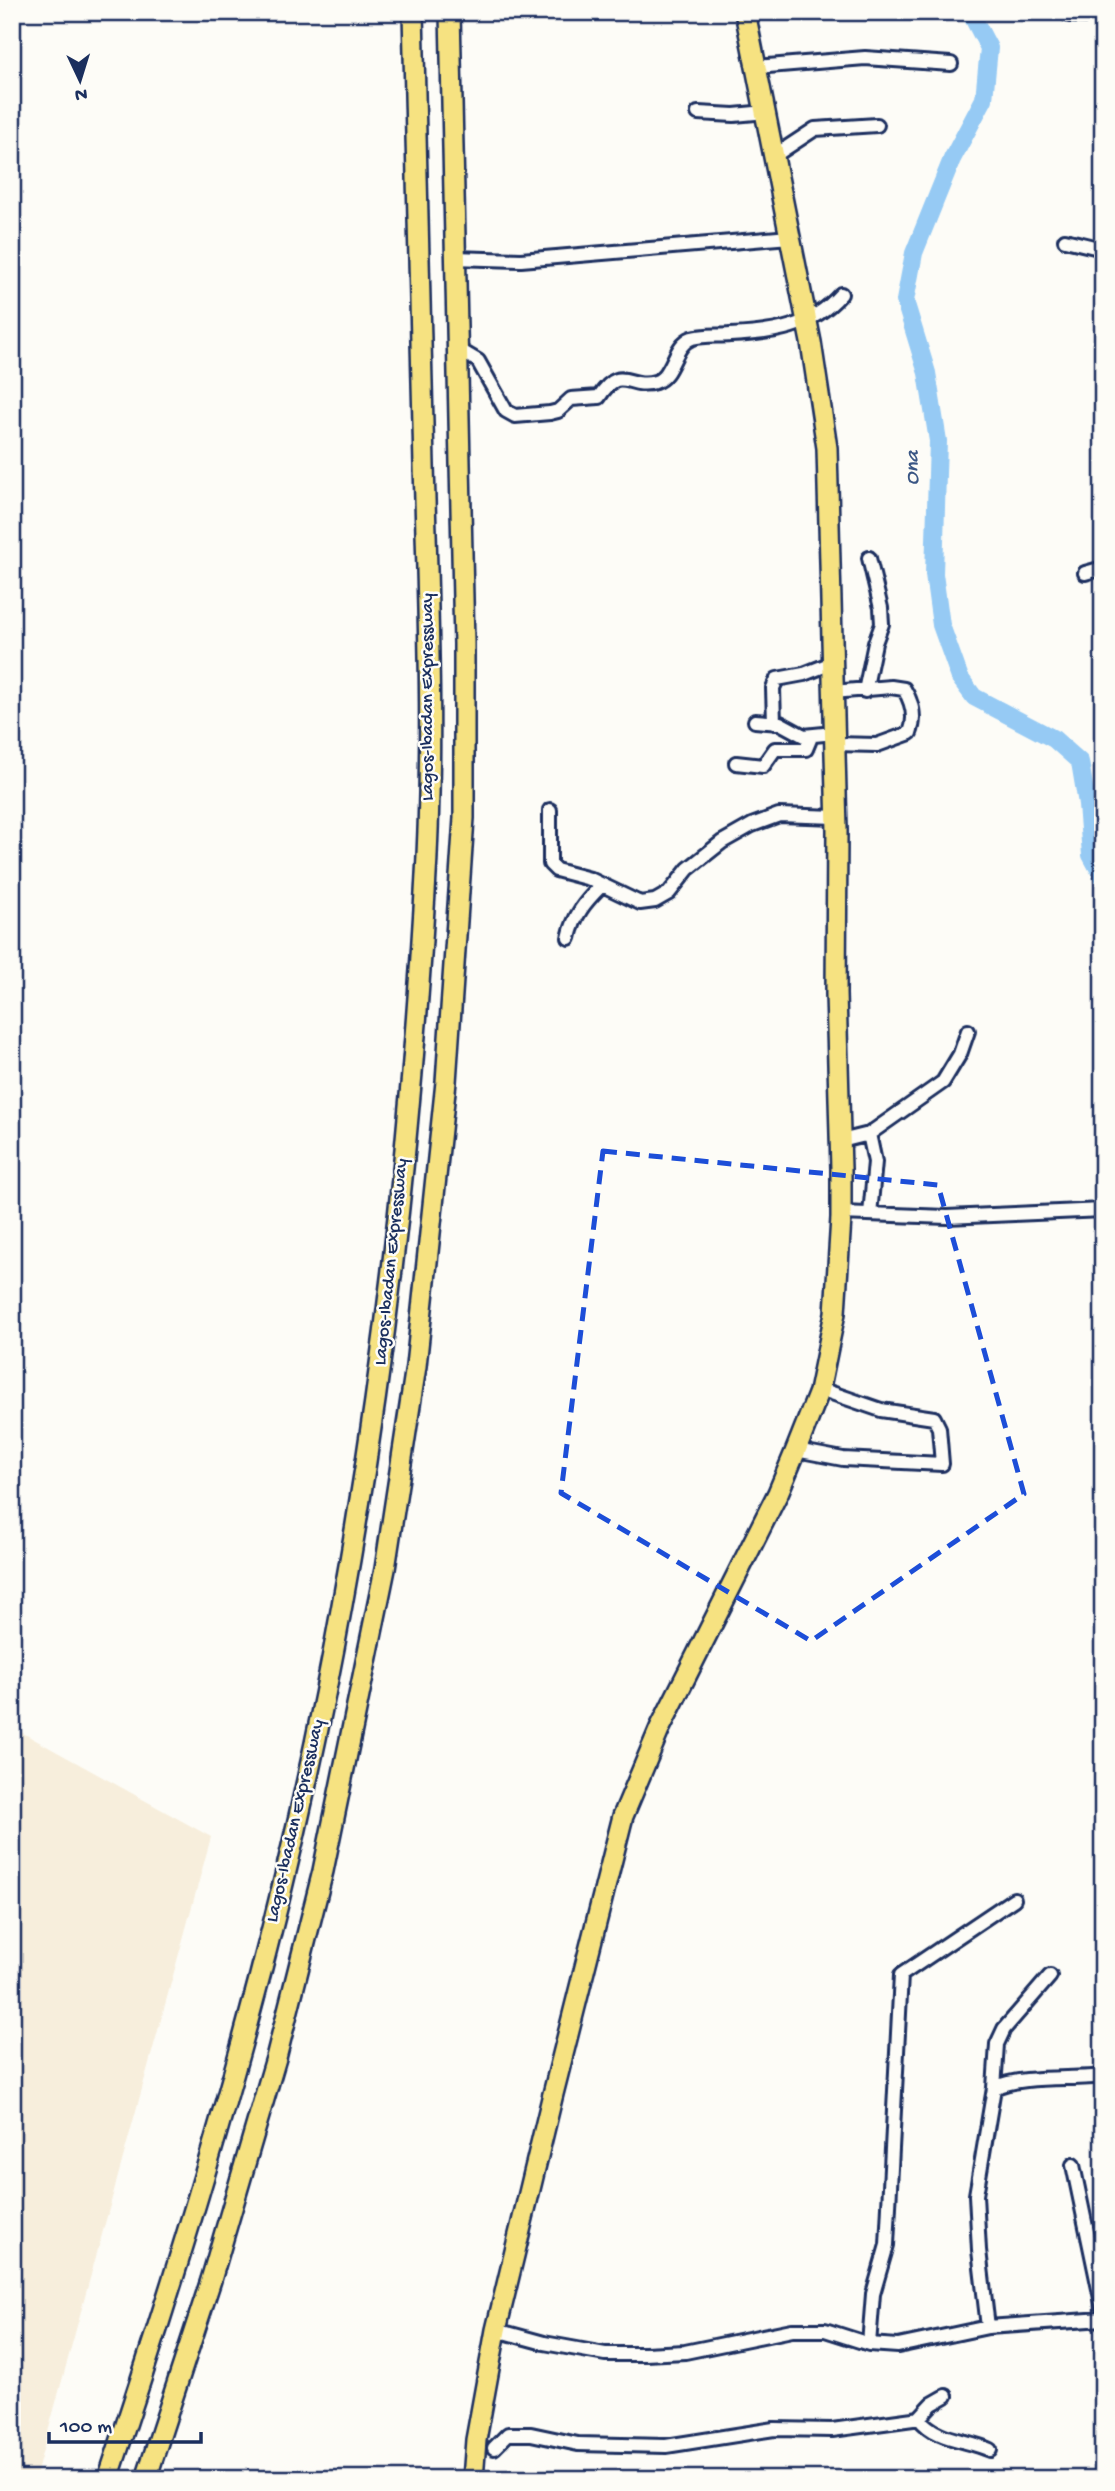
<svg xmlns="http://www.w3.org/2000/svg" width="1115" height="2491" viewBox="0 0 1115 2491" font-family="'Gochi Hand',sans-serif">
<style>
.built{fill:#f7eedc}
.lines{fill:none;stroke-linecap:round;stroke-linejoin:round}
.river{stroke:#96caf4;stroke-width:18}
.minor-casing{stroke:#1b2f5e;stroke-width:18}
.highway-casing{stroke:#1b2f5e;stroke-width:24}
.minor{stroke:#fdfcf7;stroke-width:12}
.highway{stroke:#f6e281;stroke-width:19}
.marked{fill:none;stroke:#1d4ed8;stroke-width:5;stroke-dasharray:14 9;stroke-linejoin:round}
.labels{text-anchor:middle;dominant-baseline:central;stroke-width:5;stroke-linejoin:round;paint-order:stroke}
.street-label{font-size:19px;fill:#1b2f5e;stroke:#fdfcf7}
.water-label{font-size:21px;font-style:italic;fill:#3a5684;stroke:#fdfcf7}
</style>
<rect width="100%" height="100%" fill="#fdfcf7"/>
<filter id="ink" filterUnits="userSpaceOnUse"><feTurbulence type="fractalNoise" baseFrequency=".0143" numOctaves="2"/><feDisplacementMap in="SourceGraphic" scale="14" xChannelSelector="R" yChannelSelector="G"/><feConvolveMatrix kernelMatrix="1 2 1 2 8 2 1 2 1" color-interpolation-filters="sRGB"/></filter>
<g filter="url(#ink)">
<path class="built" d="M 12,1727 L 211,1837 L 35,2479 L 12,2479 Z"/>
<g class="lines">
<path class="river" d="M 970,12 L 989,48 L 984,99 L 952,159 L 914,253 L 905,301 L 927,373 L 938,441 L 934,574 L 941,625 L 960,678 L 974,697 L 1054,739 L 1080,762 L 1087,804 L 1091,855 L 1103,877"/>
<g class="minor-casing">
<path id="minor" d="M 1069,15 L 1103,16
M 756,67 L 865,58 L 951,64
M 698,113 L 734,115 L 766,112
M 774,156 L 815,129 L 877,125
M 1065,240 L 1103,249
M 454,258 L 521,260 L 790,237
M 456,348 L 478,361 L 506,411 L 515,416 L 550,413 L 558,411 L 571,399 L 599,397 C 621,363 628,390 655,382 C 674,376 673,345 692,338 C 703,335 718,336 730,335 C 773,333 811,328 841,294
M 1085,573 L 1103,568
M 865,691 L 875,643 L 882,624 L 881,608 L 869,558
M 833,692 L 891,687 L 904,689 C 912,702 916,718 910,733 L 877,745 L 834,744
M 755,721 L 780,723 L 804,736 L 834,733
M 774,723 L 773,688 L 777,679 L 804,674 L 832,663
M 736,763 L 763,766 L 775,749 L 806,749 L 811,737
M 550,810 L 550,864 L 556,870 L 590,879 L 640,903 L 655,901 L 669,893 L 688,869 L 722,842 L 752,825 L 779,815 L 836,817
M 569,938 C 574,915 585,902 601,886
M 869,1134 L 875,1162 L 870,1214
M 841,1141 L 869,1134 L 943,1082 L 960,1054 L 968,1031
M 841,1213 L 947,1217 L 1103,1210
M 796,1450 L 843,1459 L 942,1464 L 939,1428 L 934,1418 L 881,1410 L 820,1389
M 994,2088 C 1020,2075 1072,2080 1103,2076
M 1073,2165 L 1103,2308
M 988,2327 L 979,2250 L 976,2195 L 994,2088 L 997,2044 L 1004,2029 L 1050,1976
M 496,2330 L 544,2343 L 605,2354 L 645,2354 L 685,2352 L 792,2330 L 825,2330 L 869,2344 L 898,2346 L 988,2327 L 1103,2319
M 869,2344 L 873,2294 L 887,2245 L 901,1975 L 1014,1899
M 919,2418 C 936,2441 967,2439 990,2450
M 494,2448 L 508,2434 L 531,2434 L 578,2444 L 666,2446 L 774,2429 L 832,2430 L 913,2419 L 919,2418 L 932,2404 L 946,2396"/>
</g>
<g class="highway-casing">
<path id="highway" d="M 108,2479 C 204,2193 289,1902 342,1605 C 385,1369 411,1131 425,893 C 434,750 428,607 424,465 C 420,314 416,163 413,12
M 146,2479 L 211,2280 L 276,2058 L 323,1871 L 385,1569 L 416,1366 L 446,1082 L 464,818 L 464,644 L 450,12
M 473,2479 L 476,2440 L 496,2330 L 552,2098 L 623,1816 L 660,1728 L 778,1493 L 796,1450 L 819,1392 L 835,1313 L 841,1218 L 841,1169 L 836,994 L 837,830 L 827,448 L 811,342 L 745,12"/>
</g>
<use href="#minor" class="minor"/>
<use href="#highway" class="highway"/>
</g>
</g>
<path class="marked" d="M 603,1151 L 938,1185 L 1024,1494 L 811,1641 L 561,1493 Z"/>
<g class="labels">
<g class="street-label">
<text transform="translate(428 697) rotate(-90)">Lagos-Ibadan Expressway</text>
<text transform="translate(392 1262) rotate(-84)">Lagos-Ibadan Expressway</text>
<text transform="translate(296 1821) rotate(-77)">Lagos-Ibadan Expressway</text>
</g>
<g class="water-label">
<text transform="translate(914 468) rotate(-89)">Ona</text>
</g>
</g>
<rect width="1115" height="2491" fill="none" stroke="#fdfcf7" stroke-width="42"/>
<rect x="21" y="21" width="1073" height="2449" fill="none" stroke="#1b2f5e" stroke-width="2.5" filter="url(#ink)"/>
<g transform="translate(80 80) rotate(176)" stroke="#fdfcf7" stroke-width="5" paint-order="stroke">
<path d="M0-5L12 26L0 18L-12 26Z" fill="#1b2f5e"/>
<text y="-10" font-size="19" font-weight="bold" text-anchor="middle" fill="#1b2f5e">N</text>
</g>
<path d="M49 2432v10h152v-10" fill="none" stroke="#1b2f5e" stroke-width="3.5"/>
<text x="60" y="2432" font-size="21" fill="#1b2f5e" stroke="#fdfcf7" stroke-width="5" paint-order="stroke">100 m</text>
</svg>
